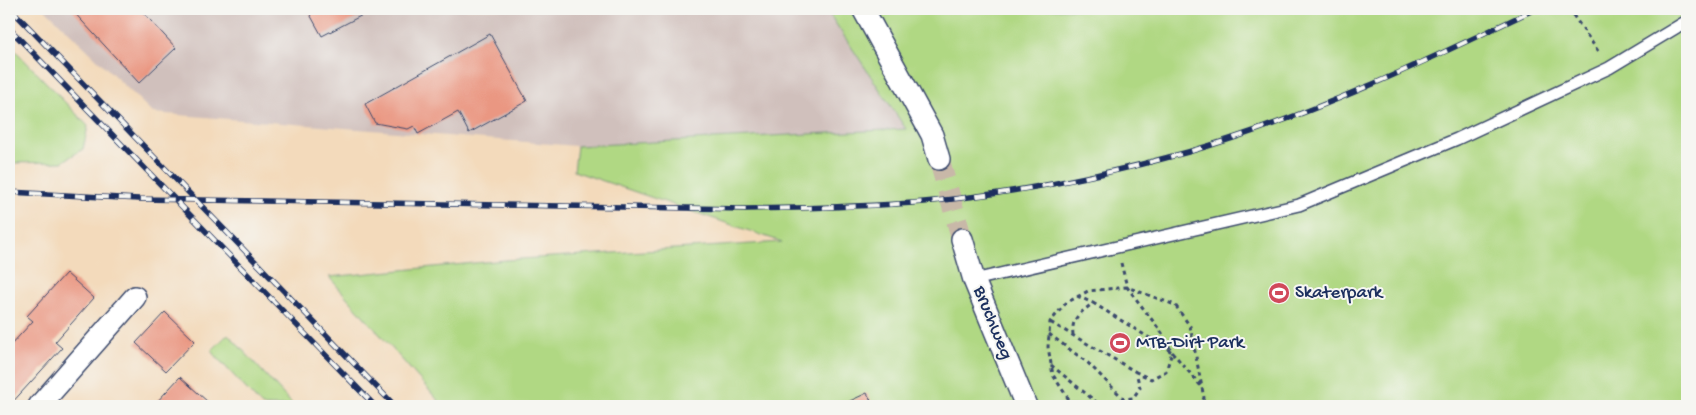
<svg xmlns="http://www.w3.org/2000/svg" width="1696" height="415" viewBox="0 0 1696 415" font-family="'Gochi Hand',sans-serif">
<style>
.industrial{fill:#d0c0bc}
.green{fill:#b0d883;stroke:#668470}
.building{fill:#ea9782}
.lines{fill:none;stroke-linecap:round;stroke-linejoin:round}
.street-tunnel{stroke:#c8b8a8;stroke-width:21;stroke-dasharray:21 11;stroke-linecap:butt}
.lane-casing{stroke:#3b496c;stroke-width:14}
.street-casing{stroke:#3b496c;stroke-width:24}
.path{stroke:#3b496c;stroke-width:3;stroke-dasharray:4 4;stroke-linecap:butt}
.lane{stroke:#fff;stroke-width:11}
.street{stroke:#fff;stroke-width:21}
.rail-casing{stroke:#1b2f5e;stroke-width:5.5}
.rail{stroke:#f6f6f2;stroke-width:4;stroke-dasharray:11;stroke-linecap:butt}
.labels{text-anchor:middle;dominant-baseline:central;stroke-width:4;stroke-linejoin:round;paint-order:stroke}
.poi-label{font-size:19px;fill:#1b2f5e;stroke:#f6f6f2;text-anchor:start}
.street-label{font-size:19px;fill:#1b2f5e;stroke:#f6f6f2}
</style>
<rect width="100%" height="100%" fill="#f6f6f2"/>
<filter id="ink" filterUnits="userSpaceOnUse"><feTurbulence type="fractalNoise" baseFrequency=".02" numOctaves="2"/><feDisplacementMap in="SourceGraphic" scale="10" xChannelSelector="R" yChannelSelector="G"/><feConvolveMatrix kernelMatrix="1 2 1 2 8 2 1 2 1" color-interpolation-filters="sRGB"/></filter>
<filter id="wash" filterUnits="userSpaceOnUse"><feTurbulence type="fractalNoise" baseFrequency=".0096" numOctaves="4" result="noise"/><feDisplacementMap in="SourceGraphic" scale="20" xChannelSelector="R" yChannelSelector="G"/><feGaussianBlur stdDeviation="1.12" result="paint"/><feColorMatrix in="noise" values="0 0 0 0 0 0 0 0 0 0 0 0 0 0 0 0 0 1.4 0 .05"/><feComposite in="paint" operator="in"/></filter>
<g filter="url(#wash)">
<rect width="100%" height="100%" fill="#f3dabb"/>
<path class="industrial" d="M 45,9 L 826,9 L 907,129 L 576,146 L 153,113 Z"/>
<path class="green" d="M 826,9 L 1687,9 L 1687,406 L 443,406 L 329,277 L 506,260 L 782,242 L 574,171 L 577,146 L 906,129 Z
M 9,44 L 88,126 L 83,149 L 62,162 L 9,163 Z
M 228,334 L 294,406 L 262,406 L 211,351 Z"/>
<g id="blocks">
<path class="building" d="M 71,9 L 140,9 L 176,48 L 139,83 Z
M 307,9 L 374,9 L 322,36 Z
M 490,34 L 527,101 L 469,133 L 458,112 L 418,134 L 414,126 L 408,129 L 375,123 L 365,104 Z
M 66,273 L 94,298 L 55,342 L 62,348 L 9,406 L 9,347 L 33,321 L 27,316 Z
M 165,312 L 195,341 L 166,371 L 136,343 Z
M 180,377 L 208,402 L 204,406 L 153,406 Z
M 867,393 L 874,406 L 839,406 Z"/>
</g>
</g>
<g filter="url(#ink)">
<use href="#blocks" fill-opacity="0" stroke="#3b496c" stroke-width="1"/>
<g class="lines">
<path class="street-tunnel" d="M 939,159 L 962,239"/>
<g class="lane-casing">
<path id="lane" d="M 974,280 L 1299,205 L 1457,139 L 1609,68 L 1687,21"/>
</g>
<g class="street-casing">
<path id="street" d="M 863,9 L 932,135 L 939,159
M 962,239 L 974,280 L 1026,406
M 39,406 L 135,297"/>
</g>
<path class="path" d="M 1573,15 L 1600,54
M 1121,263 L 1127,287 L 1162,333 L 1172,352 L 1201,386
M 1077,296 L 1093,303
M 1049,334 L 1088,363 L 1124,399 L 1133,398 L 1140,388 L 1136,372 L 1050,322
M 1073,335 C 1071,317 1081,313 1093,303 L 1172,352 L 1166,371 L 1151,379 L 1136,372
M 1051,365 L 1101,406
M 1073,406 L 1053,375 L 1048,347 L 1050,322 L 1066,303 L 1088,291 L 1127,287 L 1175,305 L 1190,326 L 1204,398 L 1199,406"/>
<use href="#lane" class="lane"/>
<use href="#street" class="street"/>
<g class="rail-casing">
<path id="rail" d="M 11,9 L 395,406
M 9,28 L 375,406
M 9,192 L 139,199 L 746,209 C 806,208 865,207 924,202 C 1013,194 1102,176 1188,152 C 1309,117 1422,63 1535,9"/>
</g>
<use href="#rail" class="rail"/>
</g>
</g>
<defs>
<g id="stadium-disc" transform="scale(1.125)"><circle r="9.5" fill="#d1495b" stroke="#f6f6f2"/><path d="M0-5a6.5 5 0 1 0 0 10a6.5 5 0 1 0 0-10ZM-3.5-1.8h7v3.6h-7Z" fill="#fff"/></g>
</defs>
<g fill-rule="evenodd">
<use href="#stadium-disc" x="1279" y="293"/>
<use href="#stadium-disc" x="1120" y="343"/>
</g>
<g class="labels">
<g class="poi-label">
<text x="1295" y="293">Skaterpark</text>
<text x="1136" y="343">MTB-Dirt Park</text>
</g>
<g class="street-label">
<text transform="translate(992 323) rotate(68)">Bruchweg</text>
</g>
</g>
<rect width="1696" height="415" fill="none" stroke="#f6f6f2" stroke-width="30"/>
</svg>
